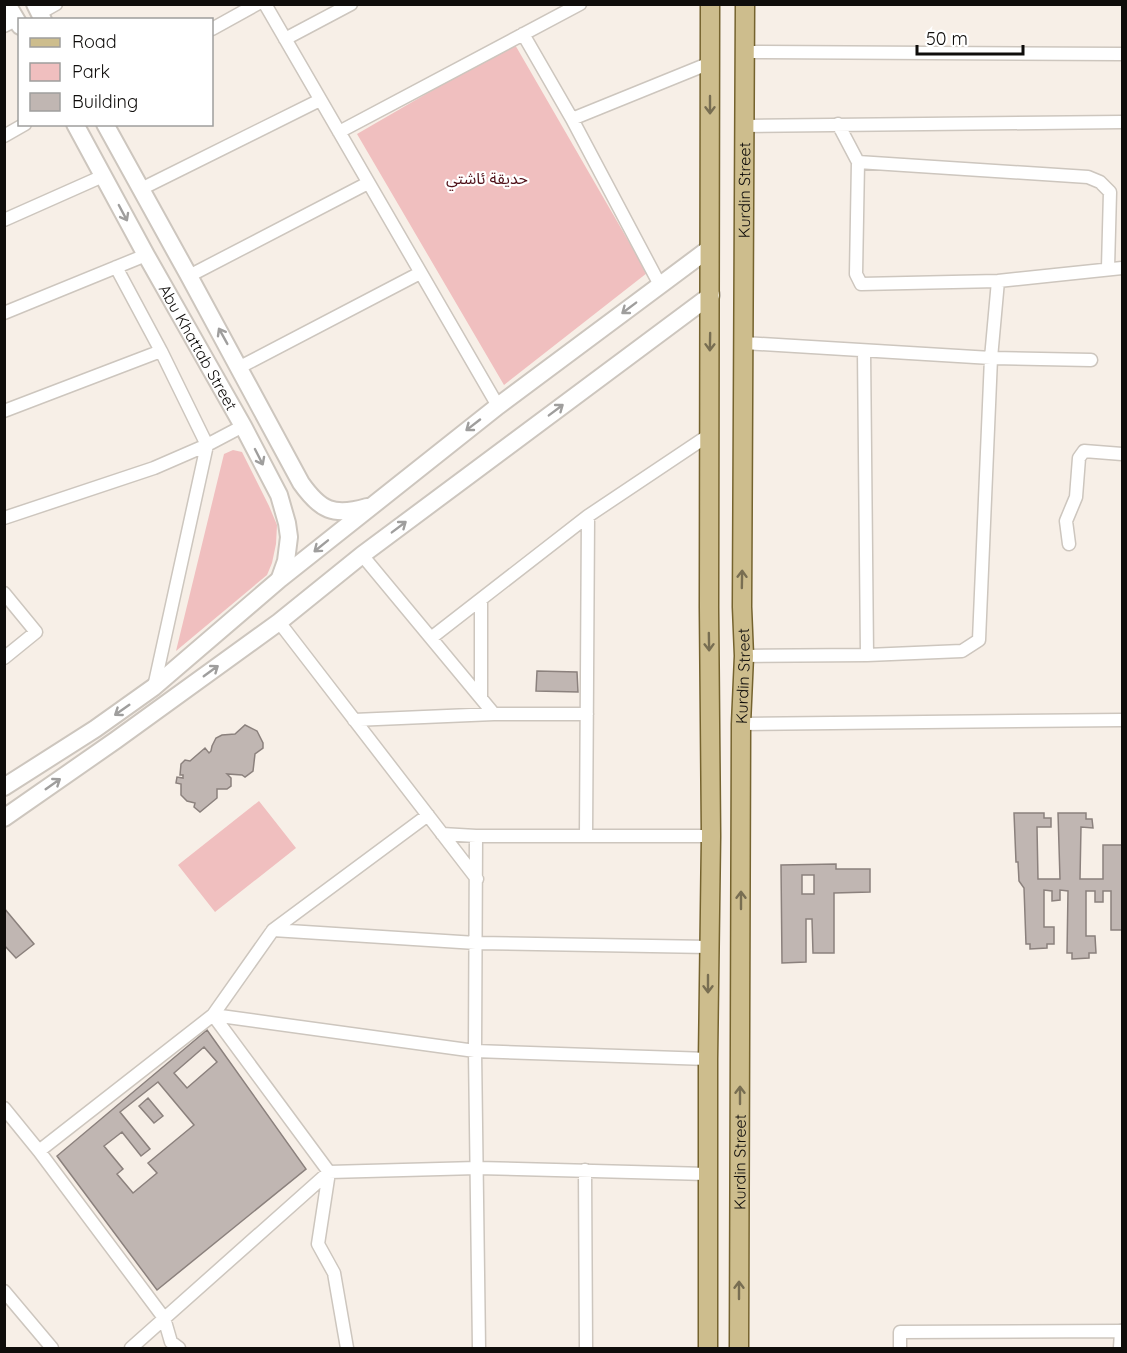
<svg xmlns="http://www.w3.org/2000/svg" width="1127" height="1353" viewBox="0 0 1127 1353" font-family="Quicksand,'Noto Sans Arabic',sans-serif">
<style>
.green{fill:#f0bfbf}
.building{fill:#c0b6b2;stroke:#8b817d;stroke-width:1.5;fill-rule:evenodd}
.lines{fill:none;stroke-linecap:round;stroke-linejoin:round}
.minor-casing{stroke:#cdc6be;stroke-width:15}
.secondary-casing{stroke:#cdc6be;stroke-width:20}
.primary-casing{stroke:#75632e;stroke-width:21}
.minor{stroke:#fff;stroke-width:12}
.secondary{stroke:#fff;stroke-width:16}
.primary{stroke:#cdbd8d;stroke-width:18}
.oneway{stroke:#786e52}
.oneway2{stroke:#9f9e9d}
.labels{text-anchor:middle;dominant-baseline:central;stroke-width:4.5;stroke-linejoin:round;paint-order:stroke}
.park-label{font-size:16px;fill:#501119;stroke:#fff}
.street-label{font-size:16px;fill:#0f0d0b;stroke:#fff}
</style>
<rect width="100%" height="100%" fill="#f7efe7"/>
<path class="green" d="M 514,43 L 647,273 L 504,385 L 357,134 Z
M 233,450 L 242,452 L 269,506 L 277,525 L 276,544 L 272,563 L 267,575 L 176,651 L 224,454 Z
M 259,801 L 296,848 L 215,912 L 178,865 Z"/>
<path class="building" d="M 537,671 L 577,672 L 578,692 L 536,691 Z
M 245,725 L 257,731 L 263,743 L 263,748 L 255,754 L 253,771 L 245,777 L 242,775 L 227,774 L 231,778 L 231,786 L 227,789 L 217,789 L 217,798 L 200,812 L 194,807 L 195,803 L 187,801 L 181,795 L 181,784 L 176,783 L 177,777 L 183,778 L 183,775 L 180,775 L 181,764 L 185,760 L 190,761 L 205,748 L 209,753 L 211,751 L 212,746 L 216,738 L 222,735 L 235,734 Z
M 1014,813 L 1044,813 L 1044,818 L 1051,818 L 1051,827 L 1037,827 L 1038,879 L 1060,879 L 1058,813 L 1086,813 L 1086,819 L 1092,819 L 1093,828 L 1081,827 L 1080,879 L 1103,879 L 1103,845 L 1122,845 L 1122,930 L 1111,930 L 1111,891 L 1103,891 L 1103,902 L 1095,902 L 1095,891 L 1086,891 L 1086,936 L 1095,936 L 1096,953 L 1089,953 L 1089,958 L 1072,959 L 1072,953 L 1067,953 L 1068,891 L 1060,890 L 1060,900 L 1052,901 L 1052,891 L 1044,890 L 1044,927 L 1054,927 L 1054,944 L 1047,944 L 1047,948 L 1030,949 L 1030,944 L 1026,944 L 1024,888 L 1019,881 L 1018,862 L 1016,862 Z
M 836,864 L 836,869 L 870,869 L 870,892 L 834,893 L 834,953 L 813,953 L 812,919 L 806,919 L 806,962 L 782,963 L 781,865 ZM 802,875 L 814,875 L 814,894 L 802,894 Z
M 4,908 L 34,944 L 16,958 L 4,945 Z
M 207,1030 L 306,1169 L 157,1290 L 57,1156 Z
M 204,1047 L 217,1062 L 187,1088 L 174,1073 Z
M 158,1082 L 194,1125 L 148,1163 L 157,1173 L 133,1193 L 117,1174 L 123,1169 L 104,1146 L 122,1132 L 141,1156 L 150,1149 L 120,1112 ZM 148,1098 L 163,1116 L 154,1123 L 139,1106 Z"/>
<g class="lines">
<g class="minor-casing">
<path id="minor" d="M 265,4 L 498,406
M 40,13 L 56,4
M 4,26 L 16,20
M 212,29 L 257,4
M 523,34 L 572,119 L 660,285
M 285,39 L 351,4
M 744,52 L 1122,54
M 572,119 L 710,63
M 838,124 L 858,162 L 1088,177 L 1100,182 L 1110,192 L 1108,268
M 745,126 L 1122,122
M 339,132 L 580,4
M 4,136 L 25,124
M 858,162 L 856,274 L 861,284 L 998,281 L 1122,268
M 141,189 L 320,100
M 4,220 L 103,176
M 116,267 L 161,351 L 207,445 L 154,687
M 189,276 L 368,183
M 4,313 L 146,255
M 744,343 L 991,358 L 1091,360
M 864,351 L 867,655
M 240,367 L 420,273
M 4,411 L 161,351
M 4,518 L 154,468 L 207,445 L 243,426
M 1069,544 L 1066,521 L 1076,497 L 1079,458 L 1084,451 L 1122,454
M 362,555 L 494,714
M 4,593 L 36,632 L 4,658
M 279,622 L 477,879
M 431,638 L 588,516 L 709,435
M 744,656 L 867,655 L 962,651 L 979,640 L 991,358 L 998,281
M 481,698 L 481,599
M 354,720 L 494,714 L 587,714
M 741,724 L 1122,720
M 442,834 L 476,836 L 711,836
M 476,836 L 475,1051 L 479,1348
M 586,836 L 588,516
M 273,930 L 476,943 L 709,947
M 4,1108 L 39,1151 L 164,1318 L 171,1342 L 179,1348
M 39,1151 L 213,1015 L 475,1051 L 708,1059
M 585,1170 L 586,1348
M 4,1291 L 52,1348
M 131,1348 L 329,1172 L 477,1168 L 707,1174
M 347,1348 L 334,1273 L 318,1244 L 329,1172 L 213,1015 L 273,930 L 428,815
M 900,1348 L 900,1332 L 1122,1331
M 1120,1348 L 1121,1331"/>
</g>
<g class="secondary-casing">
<g id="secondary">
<path d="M 7,4 L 20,26"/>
<path d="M 35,4 L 43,20"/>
<path id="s1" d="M 75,124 L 146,255 L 243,426 L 279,495 L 287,523 L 289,537 L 286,561 L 280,578"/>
<path d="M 105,124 L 189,276 L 301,483 C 320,510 333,517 367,507"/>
<path d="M 4,787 L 95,729 L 154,687 L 280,579 L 498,406 L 710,248"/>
<path d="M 4,818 L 116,740 L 279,622 L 362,555 L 711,295"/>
</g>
</g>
<g class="primary-casing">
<g id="primary">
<path d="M 708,1348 L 708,1059 L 711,836 L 709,608 L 710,4"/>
<path id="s2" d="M 739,1348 L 741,724 L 744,656 L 742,607 L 745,4"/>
</g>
</g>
<use href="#minor" class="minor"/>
<use href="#secondary" class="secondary"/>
<use href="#primary" class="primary"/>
</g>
<defs><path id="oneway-shaft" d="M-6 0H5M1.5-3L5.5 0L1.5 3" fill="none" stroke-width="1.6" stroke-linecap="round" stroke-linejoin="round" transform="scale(1.5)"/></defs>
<g class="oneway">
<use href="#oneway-shaft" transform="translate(710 105) rotate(90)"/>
<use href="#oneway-shaft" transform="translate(710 342) rotate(91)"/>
<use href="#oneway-shaft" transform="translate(742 579) rotate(-89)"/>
<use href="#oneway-shaft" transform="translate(709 642) rotate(89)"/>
<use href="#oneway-shaft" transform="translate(741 900) rotate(-90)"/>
<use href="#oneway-shaft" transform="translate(708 984) rotate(90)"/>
<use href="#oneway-shaft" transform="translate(740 1095) rotate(-90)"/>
<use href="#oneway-shaft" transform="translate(739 1290) rotate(-90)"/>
</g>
<g class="oneway2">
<use href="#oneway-shaft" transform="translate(123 213) rotate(62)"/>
<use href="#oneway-shaft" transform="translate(629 308) rotate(143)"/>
<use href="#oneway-shaft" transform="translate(223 336) rotate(-119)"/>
<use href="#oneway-shaft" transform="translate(556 410) rotate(-37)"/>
<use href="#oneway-shaft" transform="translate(473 425) rotate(142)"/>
<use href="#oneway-shaft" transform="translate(259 457) rotate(63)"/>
<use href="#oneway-shaft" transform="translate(399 527) rotate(-37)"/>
<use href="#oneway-shaft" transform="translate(321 546) rotate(141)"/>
<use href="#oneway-shaft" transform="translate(211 671) rotate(-36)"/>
<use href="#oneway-shaft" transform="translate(122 710) rotate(145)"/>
<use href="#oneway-shaft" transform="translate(53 784) rotate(-35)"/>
</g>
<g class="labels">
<g class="park-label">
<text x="487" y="178">حديقة ئاشتي</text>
</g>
<g class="street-label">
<text stroke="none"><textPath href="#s2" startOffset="1158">Kurdin Street</textPath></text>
<text stroke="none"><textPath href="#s1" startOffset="255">Abu Khattab Street</textPath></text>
<text stroke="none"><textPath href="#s2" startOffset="672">Kurdin Street</textPath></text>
<text stroke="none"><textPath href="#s2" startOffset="186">Kurdin Street</textPath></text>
</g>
</g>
<rect width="1127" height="1353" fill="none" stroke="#0f0d0b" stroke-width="12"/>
<rect x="18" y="18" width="195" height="108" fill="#ffffff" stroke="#9f9e9d" stroke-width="1.5"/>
<rect x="30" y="38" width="30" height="9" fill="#cdbd8d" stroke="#9f9e9d" stroke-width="1.5"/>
<text x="72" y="48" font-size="18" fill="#0f0d0b">Road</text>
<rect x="30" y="63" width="30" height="18" fill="#f0bfbf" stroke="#9f9e9d" stroke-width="1.5"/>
<text x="72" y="78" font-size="18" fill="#0f0d0b">Park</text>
<rect x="30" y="93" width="30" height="18" fill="#c0b6b2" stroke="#9f9e9d" stroke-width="1.5"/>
<text x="72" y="108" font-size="18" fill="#0f0d0b">Building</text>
<path d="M917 45v9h106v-9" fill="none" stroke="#0f0d0b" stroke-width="3"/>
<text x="926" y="45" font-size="18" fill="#0f0d0b" stroke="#ffffff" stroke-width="4.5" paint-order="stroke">50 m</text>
</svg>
